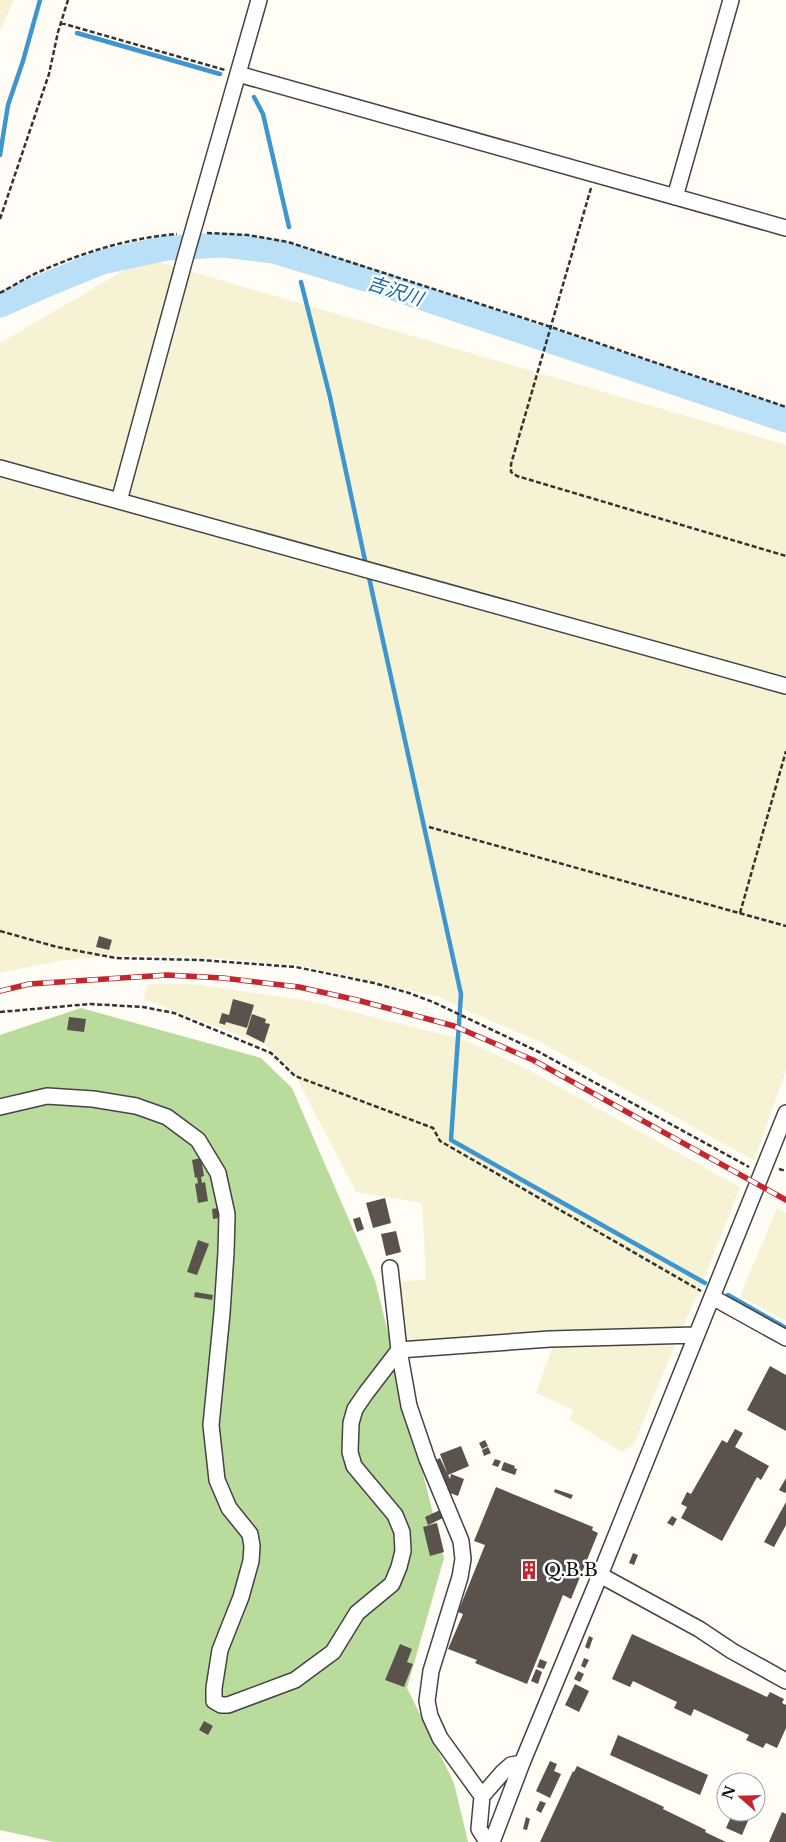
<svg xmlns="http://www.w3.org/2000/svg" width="786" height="1842" viewBox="0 0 786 1842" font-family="'Libre Baskerville','Noto Sans JP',serif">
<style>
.farmland{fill:#f6f3d4}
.forest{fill:#b9dc9c}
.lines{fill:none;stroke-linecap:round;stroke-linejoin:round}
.stream{stroke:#3f96cf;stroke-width:4.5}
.river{stroke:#b9e0f7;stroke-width:25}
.building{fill:#5a524d}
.minor-casing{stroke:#444;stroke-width:18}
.path{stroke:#333;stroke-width:2.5;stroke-dasharray:5 2.5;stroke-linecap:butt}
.minor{stroke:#fff;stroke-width:15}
.rail-casing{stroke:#c4262e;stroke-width:5.5}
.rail{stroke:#fff;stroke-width:4;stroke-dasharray:11;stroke-linecap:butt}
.labels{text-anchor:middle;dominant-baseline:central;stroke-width:5;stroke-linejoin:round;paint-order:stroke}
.poi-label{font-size:18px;fill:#111;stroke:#fff;text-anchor:start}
.water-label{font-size:19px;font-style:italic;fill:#1768a6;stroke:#fff}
</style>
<rect width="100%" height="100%" fill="#fffdf5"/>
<path class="farmland" d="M 0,0 L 14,0 L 0,31 Z
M 145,258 L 786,445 L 786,1071 L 754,1161 L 542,1043 L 470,1012 L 439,997 L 299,965 L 194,957 L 120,955 L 64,960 L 0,973 L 0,343 Z
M 148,984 L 191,984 L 310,1001 L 465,1040 L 527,1069 L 740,1187 L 705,1277 L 675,1345 L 634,1444 L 622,1452 L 570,1420 L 573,1410 L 536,1393 L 558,1332 L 404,1341 L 394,1283 L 426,1279 L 422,1203 L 356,1192 L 294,1073 L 265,1045 L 143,999 Z
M 777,1208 L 786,1213 L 786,1321 L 740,1296 Z"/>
<path class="forest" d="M 81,1008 L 261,1058 L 292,1088 L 375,1280 L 444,1558 L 407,1688 L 454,1783 L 468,1842 L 54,1842 L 0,1830 L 0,1035 Z"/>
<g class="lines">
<path class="stream" d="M 77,33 L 220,74
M 254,97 L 263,114 L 289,227
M 0,155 L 8,105 L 23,61 L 40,0
M 301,282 L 330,397 L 366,565
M 368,573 L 461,994 L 451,1140 L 705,1283
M 728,1295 L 786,1328"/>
<path class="river" d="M 0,305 L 41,287 L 102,262 L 167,248 L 224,245 L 274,251 L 375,282 L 786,420"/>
</g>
<path class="building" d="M 99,936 L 112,940 L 109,950 L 96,947 Z
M 233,999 L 254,1005 L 247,1028 L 226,1022 L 225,1025 L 219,1023 L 222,1013 L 229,1015 Z
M 252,1014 L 266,1019 L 265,1023 L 270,1024 L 264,1043 L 246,1034 Z
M 69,1017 L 86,1019 L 84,1032 L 67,1030 Z
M 201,1158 L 204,1176 L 201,1177 L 202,1183 L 205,1182 L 208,1201 L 198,1203 L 195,1184 L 198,1183 L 197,1177 L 195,1178 L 192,1160 Z
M 385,1198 L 391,1223 L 373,1228 L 366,1203 Z
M 225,1207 L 226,1217 L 213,1219 L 212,1209 Z
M 360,1217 L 364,1229 L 357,1232 L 353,1219 Z
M 396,1231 L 401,1252 L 386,1256 L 381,1234 Z
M 198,1240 L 209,1244 L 197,1275 L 187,1272 Z
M 195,1292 L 213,1295 L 212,1300 L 194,1297 Z
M 770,1366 L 786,1375 L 786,1431 L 747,1410 Z
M 735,1429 L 743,1433 L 735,1447 L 769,1466 L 761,1480 L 757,1477 L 722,1541 L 681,1518 L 687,1507 L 681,1504 L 687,1492 L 691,1494 L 722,1440 L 727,1443 Z
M 485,1440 L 488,1446 L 482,1449 L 479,1443 Z
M 461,1446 L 469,1466 L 448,1475 L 440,1454 Z
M 488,1447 L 491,1453 L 484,1456 L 482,1450 Z
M 440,1458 L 450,1479 L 451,1474 L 464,1479 L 458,1496 L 445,1491 L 432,1462 Z
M 495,1459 L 501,1461 L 498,1467 L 492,1465 Z
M 504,1462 L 515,1466 L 514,1468 L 517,1469 L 515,1475 L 501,1470 Z
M 786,1478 L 786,1492 L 785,1493 L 779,1490 Z
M 496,1487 L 593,1527 L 592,1530 L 598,1533 L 571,1599 L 563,1595 L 527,1684 L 475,1663 L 477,1660 L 448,1649 L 463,1614 L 458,1612 L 485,1545 L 474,1541 Z
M 555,1489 L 573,1495 L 571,1499 L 554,1492 Z
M 786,1502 L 786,1525 L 774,1547 L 764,1542 Z
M 440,1510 L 443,1518 L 428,1525 L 425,1517 Z
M 672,1516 L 677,1519 L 673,1526 L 667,1523 Z
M 437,1523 L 444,1552 L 430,1556 L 423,1527 Z
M 633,1553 L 638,1555 L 634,1565 L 629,1563 Z
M 632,1634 L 767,1697 L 770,1692 L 784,1699 L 782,1703 L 786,1705 L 786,1728 L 777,1748 L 766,1743 L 763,1748 L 746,1740 L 749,1735 L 694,1709 L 691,1716 L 674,1708 L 677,1702 L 633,1681 L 630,1687 L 612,1679 Z
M 589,1636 L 593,1638 L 589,1649 L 585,1647 Z
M 400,1644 L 412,1649 L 407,1662 L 413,1664 L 404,1687 L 385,1680 Z
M 584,1658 L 589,1660 L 585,1668 L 581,1666 Z
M 540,1659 L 547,1662 L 544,1669 L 537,1667 Z
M 536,1669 L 542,1672 L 538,1684 L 531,1681 Z
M 578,1671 L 584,1674 L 580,1682 L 574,1679 Z
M 575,1684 L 589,1691 L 579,1712 L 565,1705 Z
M 204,1721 L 213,1726 L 208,1735 L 199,1730 Z
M 618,1735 L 708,1775 L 700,1795 L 610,1755 Z
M 550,1761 L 557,1764 L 554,1771 L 561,1774 L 550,1798 L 536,1791 Z
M 577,1766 L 664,1807 L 663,1809 L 706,1830 L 705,1832 L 726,1842 L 540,1842 L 573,1771 L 574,1772 Z
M 540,1801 L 546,1803 L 541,1813 L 536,1810 Z
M 733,1812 L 742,1812 L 750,1816 L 742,1835 L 726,1828 Z
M 782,1812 L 786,1814 L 786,1842 L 769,1842 Z
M 526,1817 L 530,1819 L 527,1830 L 523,1829 Z"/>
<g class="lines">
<g class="minor-casing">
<path id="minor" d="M 238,74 L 786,228
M 675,197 L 731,0
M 0,468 L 786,686
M 119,501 L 186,255 L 259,0
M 0,1107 L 47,1096 L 93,1099 L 136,1106 L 167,1117 L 198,1140 L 218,1173 L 227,1214 L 226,1252 L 222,1313 L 211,1425 L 217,1480 L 229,1508 L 250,1534 L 252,1546 L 251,1561 L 241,1597 L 220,1650 L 214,1688 L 214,1701 L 221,1705 L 228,1705 L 295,1680 L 318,1663 L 333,1652 L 357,1613 L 392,1584 L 399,1567 L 403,1551 L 402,1532 L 395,1515 L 354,1466 L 350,1452 L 351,1423 L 355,1409 L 366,1393 L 399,1350 L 550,1339 L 696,1335
M 390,1268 L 399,1350 L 409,1406 L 427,1459 L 461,1541 L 463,1559 L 460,1577 L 431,1671 L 427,1701 L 430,1716 L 440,1738 L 482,1796
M 712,1297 L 786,1338
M 600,1575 L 699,1629 L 732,1651 L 786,1681
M 492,1841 L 484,1837 L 479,1829 L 482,1796 L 503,1772 L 511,1765 L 522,1763
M 492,1842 L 522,1763 L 600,1575 L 786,1113"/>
</g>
<path class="path" d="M 61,23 L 225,70
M 591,188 L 511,464 L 511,472 L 517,476 L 786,556
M 0,219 L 49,74 L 58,32 L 68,0
M 207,233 L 248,235 L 288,242 L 542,324 L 786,407
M 0,293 C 13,286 27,277 41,271 C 84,252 129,238 177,234
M 429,827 L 786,926
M 740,913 L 786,751
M 0,931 L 57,947 L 116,958 L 200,960 L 296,967 L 374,983 L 409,993 L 433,1002 L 539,1052 L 749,1167
M 0,1012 L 90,1004 L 143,1007 L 174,1013 L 271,1053 L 295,1076 L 433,1128 L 440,1141 L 701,1291
M 779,1169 L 786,1171"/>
<use href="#minor" class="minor"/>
<g class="rail-casing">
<path id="rail" d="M 0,991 L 29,984 L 167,975 L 223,978 L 299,987 L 357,1000 L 454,1026 L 533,1060 L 786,1200"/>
</g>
<use href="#rail" class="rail"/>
</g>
<defs>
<g id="building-bare" transform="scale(1.5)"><path d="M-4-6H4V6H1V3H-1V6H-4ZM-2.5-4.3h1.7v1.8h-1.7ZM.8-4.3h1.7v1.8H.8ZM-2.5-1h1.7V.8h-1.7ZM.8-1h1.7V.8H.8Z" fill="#c4262e" stroke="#fff" stroke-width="2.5" paint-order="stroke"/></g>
</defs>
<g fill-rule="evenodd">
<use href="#building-bare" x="529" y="1570"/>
</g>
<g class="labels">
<g class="poi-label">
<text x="544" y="1570">Q.B.B</text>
</g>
<g class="water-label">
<text transform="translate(395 291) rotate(18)">吉沢川</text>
</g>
</g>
<g transform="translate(741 1797) rotate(290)"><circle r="24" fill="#ffffff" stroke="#a0a0a0"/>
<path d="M0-4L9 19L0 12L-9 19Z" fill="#c4262e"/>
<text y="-8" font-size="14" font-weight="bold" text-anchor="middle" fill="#111111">N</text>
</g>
</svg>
